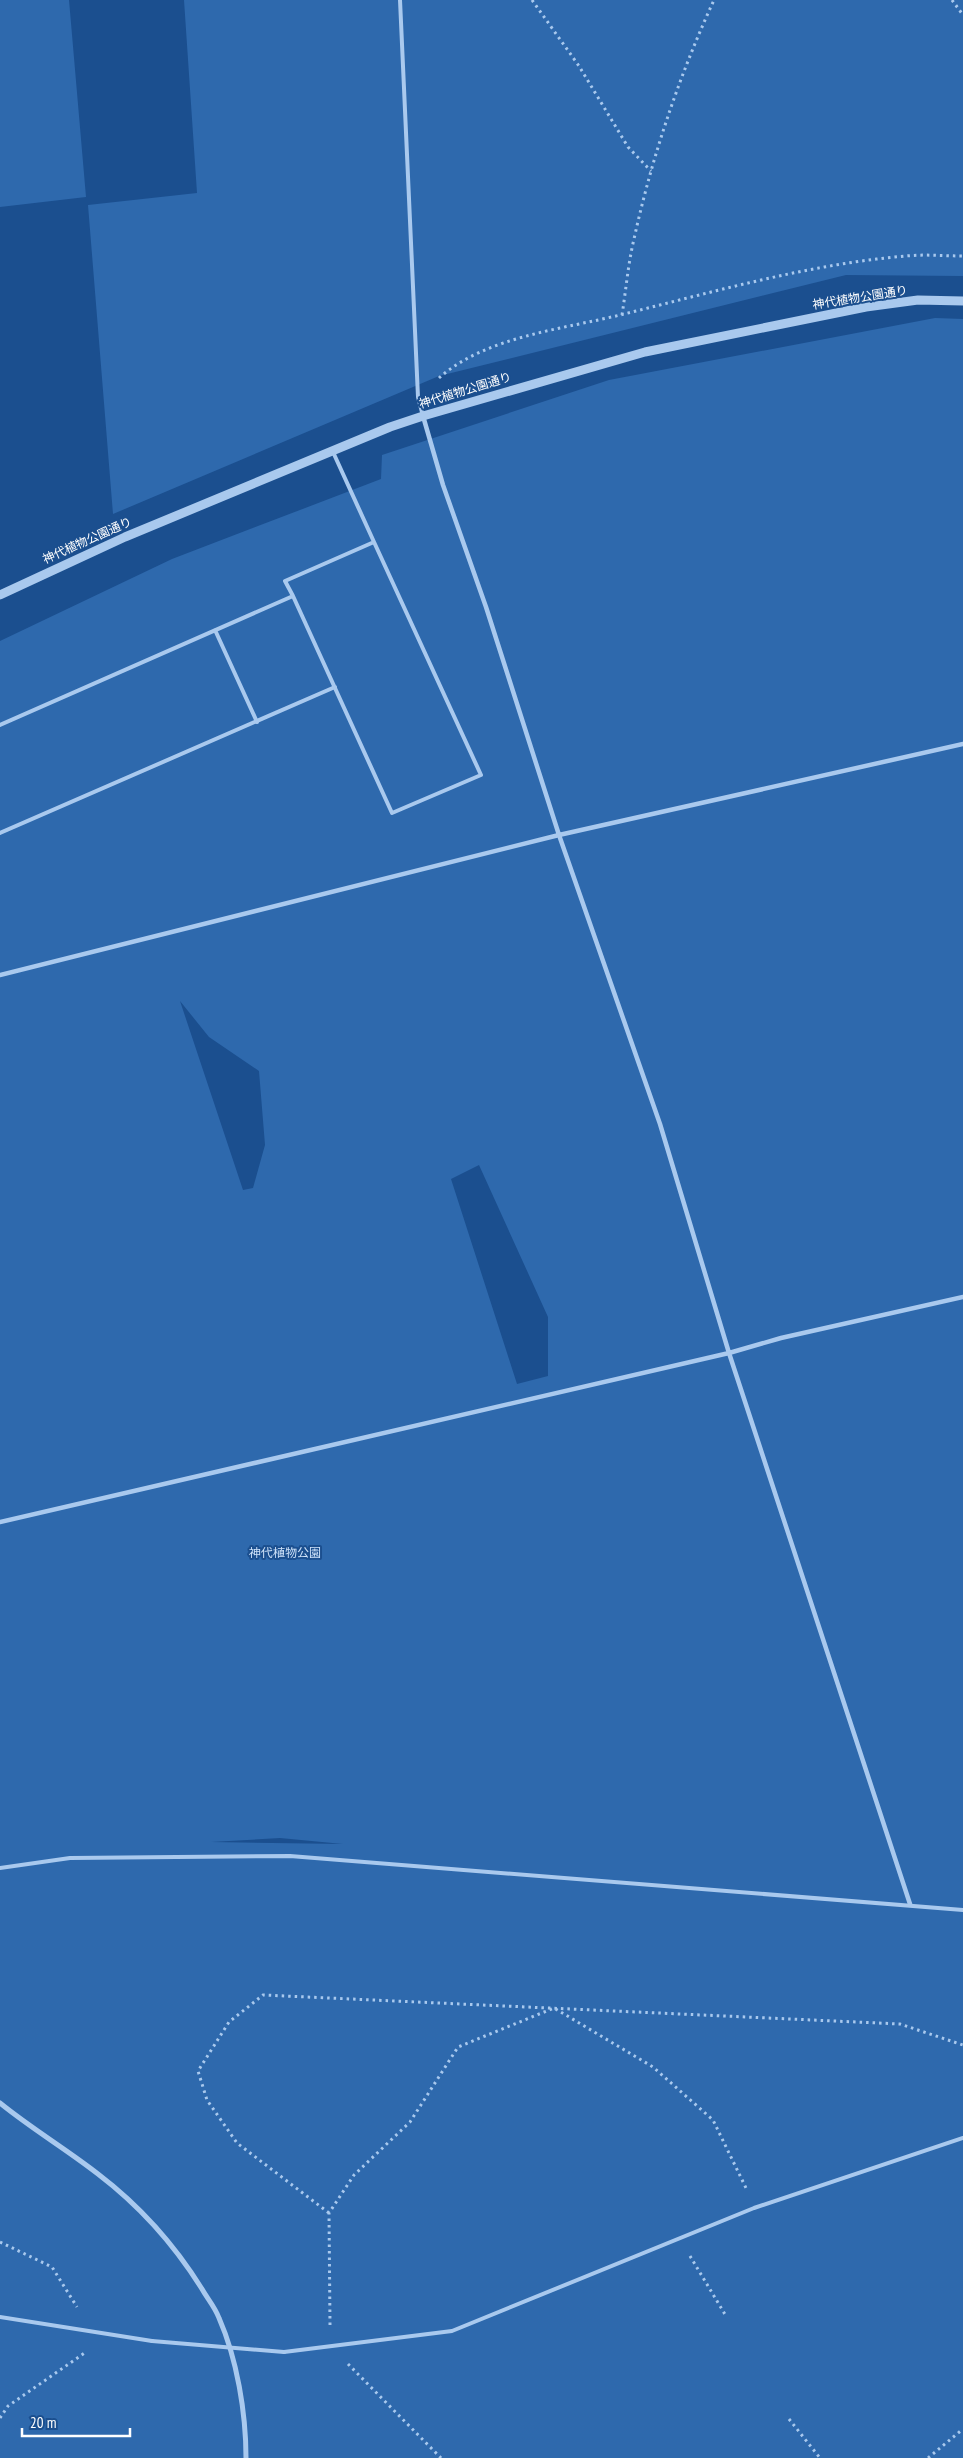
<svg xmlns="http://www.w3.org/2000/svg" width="963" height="2458" viewBox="0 0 963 2458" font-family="'PT Sans Narrow','Noto Sans JP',sans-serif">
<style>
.green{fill:#2e69ad;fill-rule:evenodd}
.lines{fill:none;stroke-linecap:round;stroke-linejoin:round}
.path{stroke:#a9c9ee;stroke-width:3;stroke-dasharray:2.5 4;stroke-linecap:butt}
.service{stroke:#a9c9ee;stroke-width:4}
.pedestrian{stroke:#a9c9ee;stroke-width:4.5}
.minor{stroke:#a9c9ee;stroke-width:5}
.tertiary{stroke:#a9c9ee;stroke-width:9}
.service-bridge{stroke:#a9c9ee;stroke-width:4}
.labels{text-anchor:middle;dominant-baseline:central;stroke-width:4;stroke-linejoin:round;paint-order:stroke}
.street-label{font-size:12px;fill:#fff;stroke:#1b4f8f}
.park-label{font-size:12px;fill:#cfe3fa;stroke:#1b4f8f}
</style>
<rect width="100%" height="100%" fill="#1b4f8f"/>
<path class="green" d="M 0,0 L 69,0 L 86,197 L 0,207 Z
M 184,0 L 963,0 L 963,276 L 846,275 L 439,376 L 113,514 L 88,205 L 197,193 Z
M 935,318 L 963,319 L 963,2458 L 0,2458 L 0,641 L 172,559 L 381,479 L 382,455 L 609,380 ZM 180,1001 L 209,1037 L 259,1071 L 265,1145 L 253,1188 L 243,1190 ZM 479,1165 L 548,1317 L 548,1376 L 517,1384 L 451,1179 ZM 280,1838 L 343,1844 L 211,1842 Z"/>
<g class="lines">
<path class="path" d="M 532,0 L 579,66 L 628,147 L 651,171
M 952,0 L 963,15
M 622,315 C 626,290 628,264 634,239 C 652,157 679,76 714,0
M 439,378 C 486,336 565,329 624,314 C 717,291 810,264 906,256 C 925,254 944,256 963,256
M 329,2213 L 237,2143 L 207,2100 L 198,2071 L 229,2022 L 263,1995 L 900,2024 L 963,2045
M 0,2242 L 52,2267 L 77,2307
M 690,2256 L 726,2316
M 330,2325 L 329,2213 L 354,2175 L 410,2122 L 458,2047 L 554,2008 L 653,2067 L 713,2120 L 746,2188
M 348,2364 L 441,2458
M 0,2418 L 8,2406 L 86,2352
M 789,2419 L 820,2458
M 928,2458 L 963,2429"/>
<path class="service" d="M 400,0 L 418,397 L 423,416
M 293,596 L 392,813 L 481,775 L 374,542
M 215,630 L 257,722
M 0,725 L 293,596 L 285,581 L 374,542 L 333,452
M 0,833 L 335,687
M 0,1868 L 70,1858 L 290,1856 L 963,1910
M 0,2317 L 152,2341
M 284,2352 L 452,2331 L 754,2208 L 963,2138"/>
<path class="pedestrian" d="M 423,416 L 443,485 L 486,607 L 559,835 L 660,1124 L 729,1353 L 910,1904
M 0,975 L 559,835 L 963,744
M 0,1522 L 729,1353 L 781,1338 L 963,1297"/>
<path class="minor" d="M 0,2103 C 32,2129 66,2149 98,2174 C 140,2206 174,2244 202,2289 C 207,2298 215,2307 219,2318 C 237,2359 246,2413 246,2458"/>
<path class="tertiary" d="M 0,595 L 125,537 L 390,427 L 423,416 L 645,352 L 866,307 L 918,300 L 963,301"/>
<path class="service-bridge" d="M 152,2341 L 284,2352"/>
</g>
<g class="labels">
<g class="street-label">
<text transform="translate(860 297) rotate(-9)">神代植物公園通り</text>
<text transform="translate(465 390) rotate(-17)">神代植物公園通り</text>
<text transform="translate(87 540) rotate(-24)">神代植物公園通り</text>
</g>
<g class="park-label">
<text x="285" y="1552">神代植物公園</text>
</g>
</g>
<path d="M22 2428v8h108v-8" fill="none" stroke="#ffffff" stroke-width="2.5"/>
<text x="30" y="2428" font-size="15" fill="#ffffff" stroke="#1b4f8f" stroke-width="4" paint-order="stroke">20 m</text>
</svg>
